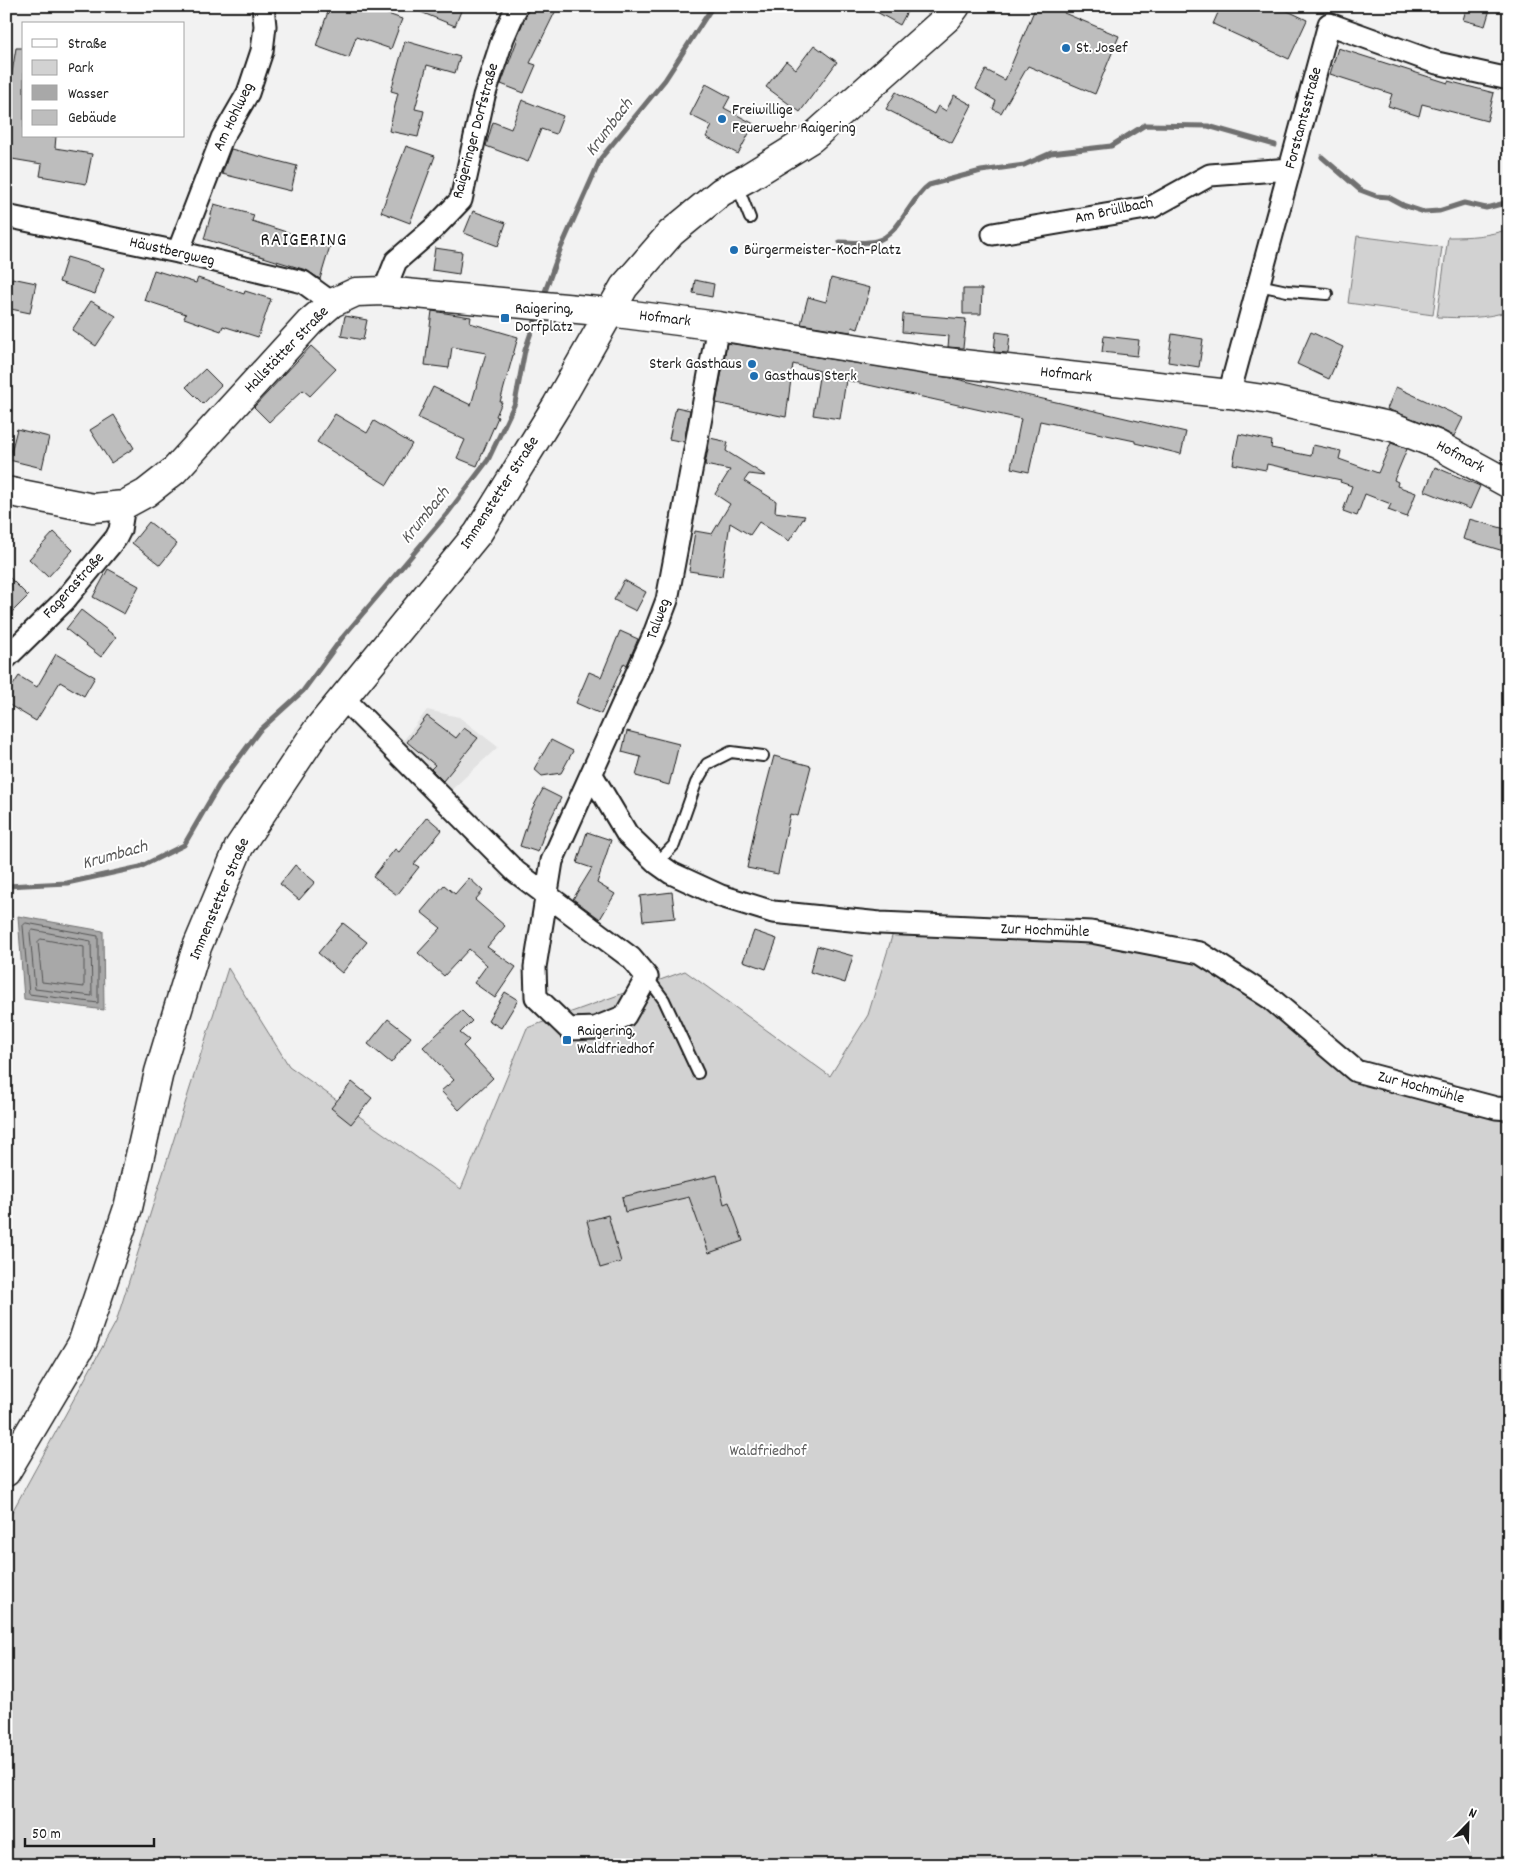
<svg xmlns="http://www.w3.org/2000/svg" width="1515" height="1871" viewBox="0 0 1515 1871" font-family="Dekko,sans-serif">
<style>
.built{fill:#e2e2e2}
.green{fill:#d2d2d2;stroke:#777}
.water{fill:#a8a8a8;stroke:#707070}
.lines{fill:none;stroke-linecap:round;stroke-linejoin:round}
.shore{stroke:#545454;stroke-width:1}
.stream{stroke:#707070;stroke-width:5}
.building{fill:#bdbdbd;stroke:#1c1c1c}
.lane-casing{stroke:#1c1c1c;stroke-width:14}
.street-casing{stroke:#1c1c1c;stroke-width:25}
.secondary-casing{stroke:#1c1c1c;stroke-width:31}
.lane{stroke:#fff;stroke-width:10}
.street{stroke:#fff;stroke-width:21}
.secondary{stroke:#fff;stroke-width:28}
.poi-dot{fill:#1f6fb2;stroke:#fff;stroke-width:2}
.labels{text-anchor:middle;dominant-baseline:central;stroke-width:4;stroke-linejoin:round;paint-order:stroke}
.poi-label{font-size:16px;fill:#1c1c1c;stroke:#fff;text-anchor:start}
.street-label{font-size:16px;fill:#1c1c1c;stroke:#fff}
.park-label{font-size:16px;fill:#5c5c5c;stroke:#fff}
.water-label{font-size:18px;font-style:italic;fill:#5b5b5b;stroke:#fff}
.quarter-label{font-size:19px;letter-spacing:1px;fill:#1c1c1c;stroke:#fff}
</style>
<rect width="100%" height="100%" fill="#f2f2f2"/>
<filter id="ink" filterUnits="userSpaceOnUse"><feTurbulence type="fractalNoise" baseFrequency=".02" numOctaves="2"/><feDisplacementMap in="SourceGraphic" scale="10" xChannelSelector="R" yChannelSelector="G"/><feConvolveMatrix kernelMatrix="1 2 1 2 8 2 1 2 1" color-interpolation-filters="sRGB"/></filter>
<g filter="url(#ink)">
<path class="built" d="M 427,710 L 459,717 L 498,747 L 448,793 L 400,745 Z"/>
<path class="green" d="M 1509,229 L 1509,311 C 1485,319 1462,318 1437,317 L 1448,237 C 1470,237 1488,236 1509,229 Z
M 1357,236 L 1442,247 L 1433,315 L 1348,303 Z
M 942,927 L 1200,953 L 1356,1071 L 1509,1109 L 1509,1865 L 6,1865 L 6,1523 L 116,1322 L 228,968 L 289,1066 L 461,1189 L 527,1028 L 685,971 L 830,1076 L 868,1015 L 893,933 Z"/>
<path class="water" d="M 18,916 L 103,931 L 104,1010 L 24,999 Z"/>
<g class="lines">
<path class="shore" d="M 26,923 L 98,936 L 98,1003 L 29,994 L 23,926 Z
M 33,930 L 91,941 L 92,996 L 35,989 L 30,933 Z
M 41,939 L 84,947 L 84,987 L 42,982 L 38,942 Z"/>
<path class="stream" d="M 1322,157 L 1360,190 L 1376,196 L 1388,197 L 1403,205 L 1424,212 L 1439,211 L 1464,203 L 1486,208 L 1509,202
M 840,242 C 851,242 865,244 876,241 C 901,234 909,199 929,185 L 981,171 L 1024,165 L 1051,153 L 1111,146 L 1145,125 L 1208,126 L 1275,145
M 543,297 L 560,250 L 601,158 L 665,80 L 713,6
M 6,886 L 67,883 L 140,867 L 184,845 L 219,785 L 259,731 L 303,691 L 342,638 L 447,514 L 488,460 L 515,403 L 525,350 L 538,312"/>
</g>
<path class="building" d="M 330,6 L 365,6 L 402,19 L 391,49 L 356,37 L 349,58 L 316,46 Z
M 406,6 L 463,6 L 455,26 Z
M 530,6 L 558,6 L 530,63 L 536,65 L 524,93 L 501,84 L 518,38 L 517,37 Z
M 866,6 L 910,6 L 900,25 Z
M 1036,6 L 1067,6 L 1064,13 L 1119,36 L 1095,94 L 1028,66 L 1001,113 L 993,109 L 996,101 L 976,89 L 986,70 L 1005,80 Z
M 1221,6 L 1277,6 L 1307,20 L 1289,59 L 1213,24 Z
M 1467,6 L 1491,6 L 1485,26 L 1463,20 Z
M 405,41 L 460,57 L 455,73 L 427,65 L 415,109 L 424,111 L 418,137 L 389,131 L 398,93 L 391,91 Z
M 814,45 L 837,62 L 800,112 L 766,87 L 786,61 L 796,69 Z
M 16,48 L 24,48 L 24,136 L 56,136 L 55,148 L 92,154 L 86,184 L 40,176 L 42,164 L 6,158 L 6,84 L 10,85 Z
M 1338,48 L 1448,83 L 1448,81 L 1494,93 L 1487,121 L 1422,104 L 1419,116 L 1388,106 L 1392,94 L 1330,74 Z
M 706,84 L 730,97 L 724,108 L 754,124 L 738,154 L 706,137 L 712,126 L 690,115 Z
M 896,92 L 934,114 L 938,106 L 946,111 L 954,95 L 972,105 L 952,143 L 886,109 Z
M 522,100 L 563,116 L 556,134 L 541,129 L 528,162 L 486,146 L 493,122 L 511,129 Z
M 406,146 L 435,156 L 410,223 L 381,212 Z
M 231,149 L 297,166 L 291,191 L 222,174 Z
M 214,204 L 254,215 L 252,221 L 330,246 L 320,279 L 306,270 L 204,239 Z
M 473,211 L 506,223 L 498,246 L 464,233 Z
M 435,248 L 462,252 L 459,274 L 432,270 Z
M 67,257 L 104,268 L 95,294 L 59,282 Z
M 154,270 L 196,283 L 198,278 L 244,294 L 245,291 L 271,299 L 258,337 L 223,326 L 221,331 L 184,318 L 186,314 L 144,300 Z
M 12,278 L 36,283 L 30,313 L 6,308 Z
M 831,278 L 870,288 L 858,329 L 852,327 L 851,332 L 801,324 L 808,297 L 826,302 Z
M 695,280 L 714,284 L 712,297 L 693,293 Z
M 963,289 L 982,289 L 981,314 L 963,314 Z
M 91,301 L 116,316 L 96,346 L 72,330 Z
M 432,311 L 471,317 L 470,323 L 518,337 L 500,402 L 502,402 L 496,416 L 498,417 L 477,466 L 457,458 L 465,440 L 418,418 L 433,387 L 471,405 L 486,353 L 452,347 L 449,368 L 425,365 Z
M 903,314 L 966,319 L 963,348 L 948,347 L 949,336 L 902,332 Z
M 345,316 L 367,320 L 363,340 L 341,336 Z
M 996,332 L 1010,334 L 1008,353 L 994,352 Z
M 1311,332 L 1343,347 L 1329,379 L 1297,364 Z
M 1172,334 L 1203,339 L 1199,367 L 1168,362 Z
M 1104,336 L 1139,340 L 1137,356 L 1102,352 Z
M 727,343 L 952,378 L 1186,432 L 1181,454 L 1135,443 L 1135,441 L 1040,421 L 1029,472 L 1011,468 L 1021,419 L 846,380 L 840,419 L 813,415 L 820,371 L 793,364 L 786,417 L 716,403 Z
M 311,346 L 336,369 L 310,396 L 303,390 L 269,422 L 254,407 Z
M 205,369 L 221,385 L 203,404 L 186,387 Z
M 1396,387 L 1463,418 L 1454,436 L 1442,430 L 1387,409 Z
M 676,407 L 690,410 L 684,442 L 669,439 Z
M 335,414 L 367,433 L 374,421 L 412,444 L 387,485 L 317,442 Z
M 114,415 L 134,448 L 111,463 L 90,430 Z
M 17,429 L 49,437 L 42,468 L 9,460 Z
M 1239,434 L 1272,441 L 1271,448 L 1311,456 L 1313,445 L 1341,451 L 1339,459 L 1378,473 L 1391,443 L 1407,449 L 1394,480 L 1398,482 L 1397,486 L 1416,493 L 1407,517 L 1388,510 L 1391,504 L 1365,494 L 1357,516 L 1343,511 L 1352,486 L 1340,482 L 1341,480 L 1267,464 L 1266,470 L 1233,464 Z
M 710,438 L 728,442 L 726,451 L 766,476 L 749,474 L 744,481 L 776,501 L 775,512 L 805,516 L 789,541 L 759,522 L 750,535 L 730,523 L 722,576 L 689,571 L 695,531 L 712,534 L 730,504 L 715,494 L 730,470 L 705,465 Z
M 1435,467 L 1480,486 L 1470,509 L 1425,491 Z
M 1469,519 L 1509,530 L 1509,544 L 1507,552 L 1463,539 Z
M 149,522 L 177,544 L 160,565 L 132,543 Z
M 54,532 L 73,550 L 48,577 L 29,559 Z
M 108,569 L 139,586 L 124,614 L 93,597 Z
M 6,574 L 28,596 L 6,618 Z
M 624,580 L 646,592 L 636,611 L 614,600 Z
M 81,610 L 116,637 L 101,657 L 66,629 Z
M 620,631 L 638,639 L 627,665 L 624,663 L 601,714 L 576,703 L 589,672 L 601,677 Z
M 56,654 L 95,677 L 84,696 L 60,682 L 36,721 L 6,703 L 6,696 L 19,676 L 37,687 Z
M 427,716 L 456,738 L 464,728 L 478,738 L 443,781 L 431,769 L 435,765 L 407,742 Z
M 627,731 L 679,744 L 669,785 L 636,776 L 641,757 L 622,752 Z
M 551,740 L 573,751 L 561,773 L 542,776 L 534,769 Z
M 774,756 L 811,766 L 798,816 L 790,814 L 778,874 L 747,868 L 755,828 Z
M 543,789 L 561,798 L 545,830 L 538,852 L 520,846 L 532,809 Z
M 427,817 L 442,830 L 414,864 L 419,867 L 397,895 L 373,877 L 395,849 L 399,852 Z
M 587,832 L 611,840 L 597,883 L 615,894 L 600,919 L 573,899 L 592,868 L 577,863 Z
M 295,865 L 315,882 L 299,900 L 280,884 Z
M 469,878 L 483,891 L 475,900 L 505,926 L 487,947 L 516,967 L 495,998 L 474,983 L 487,965 L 469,949 L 444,976 L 418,953 L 441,928 L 421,912 L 444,885 L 455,894 Z
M 672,892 L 675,918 L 643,921 L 640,896 Z
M 343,923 L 367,942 L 342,973 L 318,953 Z
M 754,931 L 777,939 L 766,969 L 743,961 Z
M 817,946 L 853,956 L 845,983 L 810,972 Z
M 505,992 L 518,1000 L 501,1028 L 488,1020 Z
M 462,1011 L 472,1021 L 460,1033 L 469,1040 L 463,1046 L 493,1078 L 459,1110 L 441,1091 L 454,1080 L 423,1047 Z
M 388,1019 L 411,1037 L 391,1063 L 368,1044 Z
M 352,1082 L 372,1098 L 351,1124 L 331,1108 Z
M 717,1175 L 724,1204 L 729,1202 L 743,1241 L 709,1253 L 689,1197 L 625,1212 L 622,1197 Z
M 608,1215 L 621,1262 L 600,1268 L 587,1221 Z"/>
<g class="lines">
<g class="lane-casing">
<path id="lane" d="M 737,185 L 750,218
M 1259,285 L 1287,291 L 1327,294
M 657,863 L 674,845 L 696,783 L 707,764 L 731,752 L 763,756
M 647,977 L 664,1000 L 698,1073"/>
</g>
<g class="street-casing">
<path id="street" d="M 6,216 L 178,252 L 303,282 L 332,303
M 993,234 L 1152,207 L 1210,175 L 1290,169
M 178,252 L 222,138 L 248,93 L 262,51 L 265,26 L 263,6
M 384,291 L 396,261 L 434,228 L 461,200 L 484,96 L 503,38 L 517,6
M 1229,394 L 1329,24 L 1437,63 L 1509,79
M 6,658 L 64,601 L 116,538 L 120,530 L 124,505
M 344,699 L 516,872 L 631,958 L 647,977 L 625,1016 L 595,1028 L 569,1029 L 536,997 L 535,967 L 552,861 L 653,637 L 667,600 L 718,326
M 592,775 L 627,834 L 657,863 L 671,873 L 721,896 L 773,912 L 880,923 L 1091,932 L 1200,953 L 1270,998 L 1356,1071 L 1496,1108 L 1509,1109"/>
</g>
<g class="secondary-casing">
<path id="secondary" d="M 6,491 L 93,508 L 124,505 L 146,493 L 174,471 L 310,322 L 332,303 L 356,292 L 384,291 L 609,312 L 718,326 L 928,360 L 1229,394 L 1270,400 L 1393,427 L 1436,444 L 1509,484
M 6,1472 L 82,1344 L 128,1208 L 159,1072 L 174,1022 L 197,947 L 239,847 L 317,730 L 478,533 L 557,405 L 624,287 L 671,233 L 721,192 L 749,177 L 812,138 L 948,17 L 956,6"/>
</g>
<use href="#lane" class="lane"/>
<use href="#street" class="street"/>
<use href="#secondary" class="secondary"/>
</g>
</g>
<g class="poi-dot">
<circle cx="1066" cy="48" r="5"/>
<circle cx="722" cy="119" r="5"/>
<circle cx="734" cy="250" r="5"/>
<rect x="500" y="313" width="10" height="10" rx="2.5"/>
<circle cx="752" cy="364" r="5"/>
<circle cx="754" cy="376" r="5"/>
<rect x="562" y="1035" width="10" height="10" rx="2.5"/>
</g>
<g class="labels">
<g class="poi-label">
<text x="1076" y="48">St. Josef</text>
<text x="732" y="110">Freiwillige<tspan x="732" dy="18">Feuerwehr Raigering</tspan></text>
<text x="744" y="250">Bürgermeister-Koch-Platz</text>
<text x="515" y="309">Raigering,<tspan x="515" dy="18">Dorfplatz</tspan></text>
<text x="742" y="364" text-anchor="end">Sterk Gasthaus</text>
<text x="764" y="376">Gasthaus Sterk</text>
<text x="577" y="1031">Raigering,<tspan x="577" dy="18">Waldfriedhof</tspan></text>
</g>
<g class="street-label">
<text transform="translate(234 117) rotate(-64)">Am Hohlweg</text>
<text transform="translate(1304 118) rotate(-75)">Forstamtsstraße</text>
<text transform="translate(476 131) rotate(-75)">Raigeringer Dorfstraße</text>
<text transform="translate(1114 211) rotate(-12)">Am Brüllbach</text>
<text transform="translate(172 252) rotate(13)">Häustbergweg</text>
<text transform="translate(665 319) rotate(7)">Hofmark</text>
<text transform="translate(287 350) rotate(-46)">Hallstätter Straße</text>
<text transform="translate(1066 375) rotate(6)">Hofmark</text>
<text transform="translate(1460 457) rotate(28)">Hofmark</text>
<text transform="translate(500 493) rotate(-57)">Immenstetter Straße</text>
<text transform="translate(74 586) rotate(-48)">Fagerastraße</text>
<text transform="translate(659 619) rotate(-70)">Talweg</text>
<text transform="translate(220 899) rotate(-67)">Immenstetter Straße</text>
<text transform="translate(1045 931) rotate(2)">Zur Hochmühle</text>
<text transform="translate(1421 1088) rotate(15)">Zur Hochmühle</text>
</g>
<g class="park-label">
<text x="768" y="1451">Waldfriedhof</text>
</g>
<g class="water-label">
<text transform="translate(610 128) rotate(-53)">Krumbach</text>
<text transform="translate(426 516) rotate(-51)">Krumbach</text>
<text transform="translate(115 856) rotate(-16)">Krumbach</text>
</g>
<g class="quarter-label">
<text x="304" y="241">RAIGERING</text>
</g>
</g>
<rect width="1515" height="1871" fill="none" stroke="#fff" stroke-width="25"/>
<rect x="12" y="12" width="1490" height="1846" fill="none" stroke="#1c1c1c" stroke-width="2" filter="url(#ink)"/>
<rect x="22" y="22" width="162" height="115" fill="#ffffff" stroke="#a4a4a4"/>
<rect x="32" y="39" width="25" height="8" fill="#ffffff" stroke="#a4a4a4"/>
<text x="68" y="48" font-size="15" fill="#1c1c1c">Straße</text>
<rect x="32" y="60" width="25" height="15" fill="#d2d2d2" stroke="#a4a4a4"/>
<text x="68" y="72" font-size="15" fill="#1c1c1c">Park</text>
<rect x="32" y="85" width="25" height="15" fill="#a8a8a8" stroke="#a4a4a4"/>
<text x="68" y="98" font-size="15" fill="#1c1c1c">Wasser</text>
<rect x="32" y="110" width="25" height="15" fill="#bdbdbd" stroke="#a4a4a4"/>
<text x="68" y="122" font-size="15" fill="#1c1c1c">Gebäude</text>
<g transform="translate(1468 1824) rotate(23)" stroke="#ffffff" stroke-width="4" paint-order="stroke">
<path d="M0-4L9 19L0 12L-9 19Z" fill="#1c1c1c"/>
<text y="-8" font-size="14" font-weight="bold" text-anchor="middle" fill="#1c1c1c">N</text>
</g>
<path d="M25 1838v8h129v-8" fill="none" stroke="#1c1c1c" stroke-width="2.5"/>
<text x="32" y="1838" font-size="15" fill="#1c1c1c" stroke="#ffffff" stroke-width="4" paint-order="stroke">50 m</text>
</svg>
